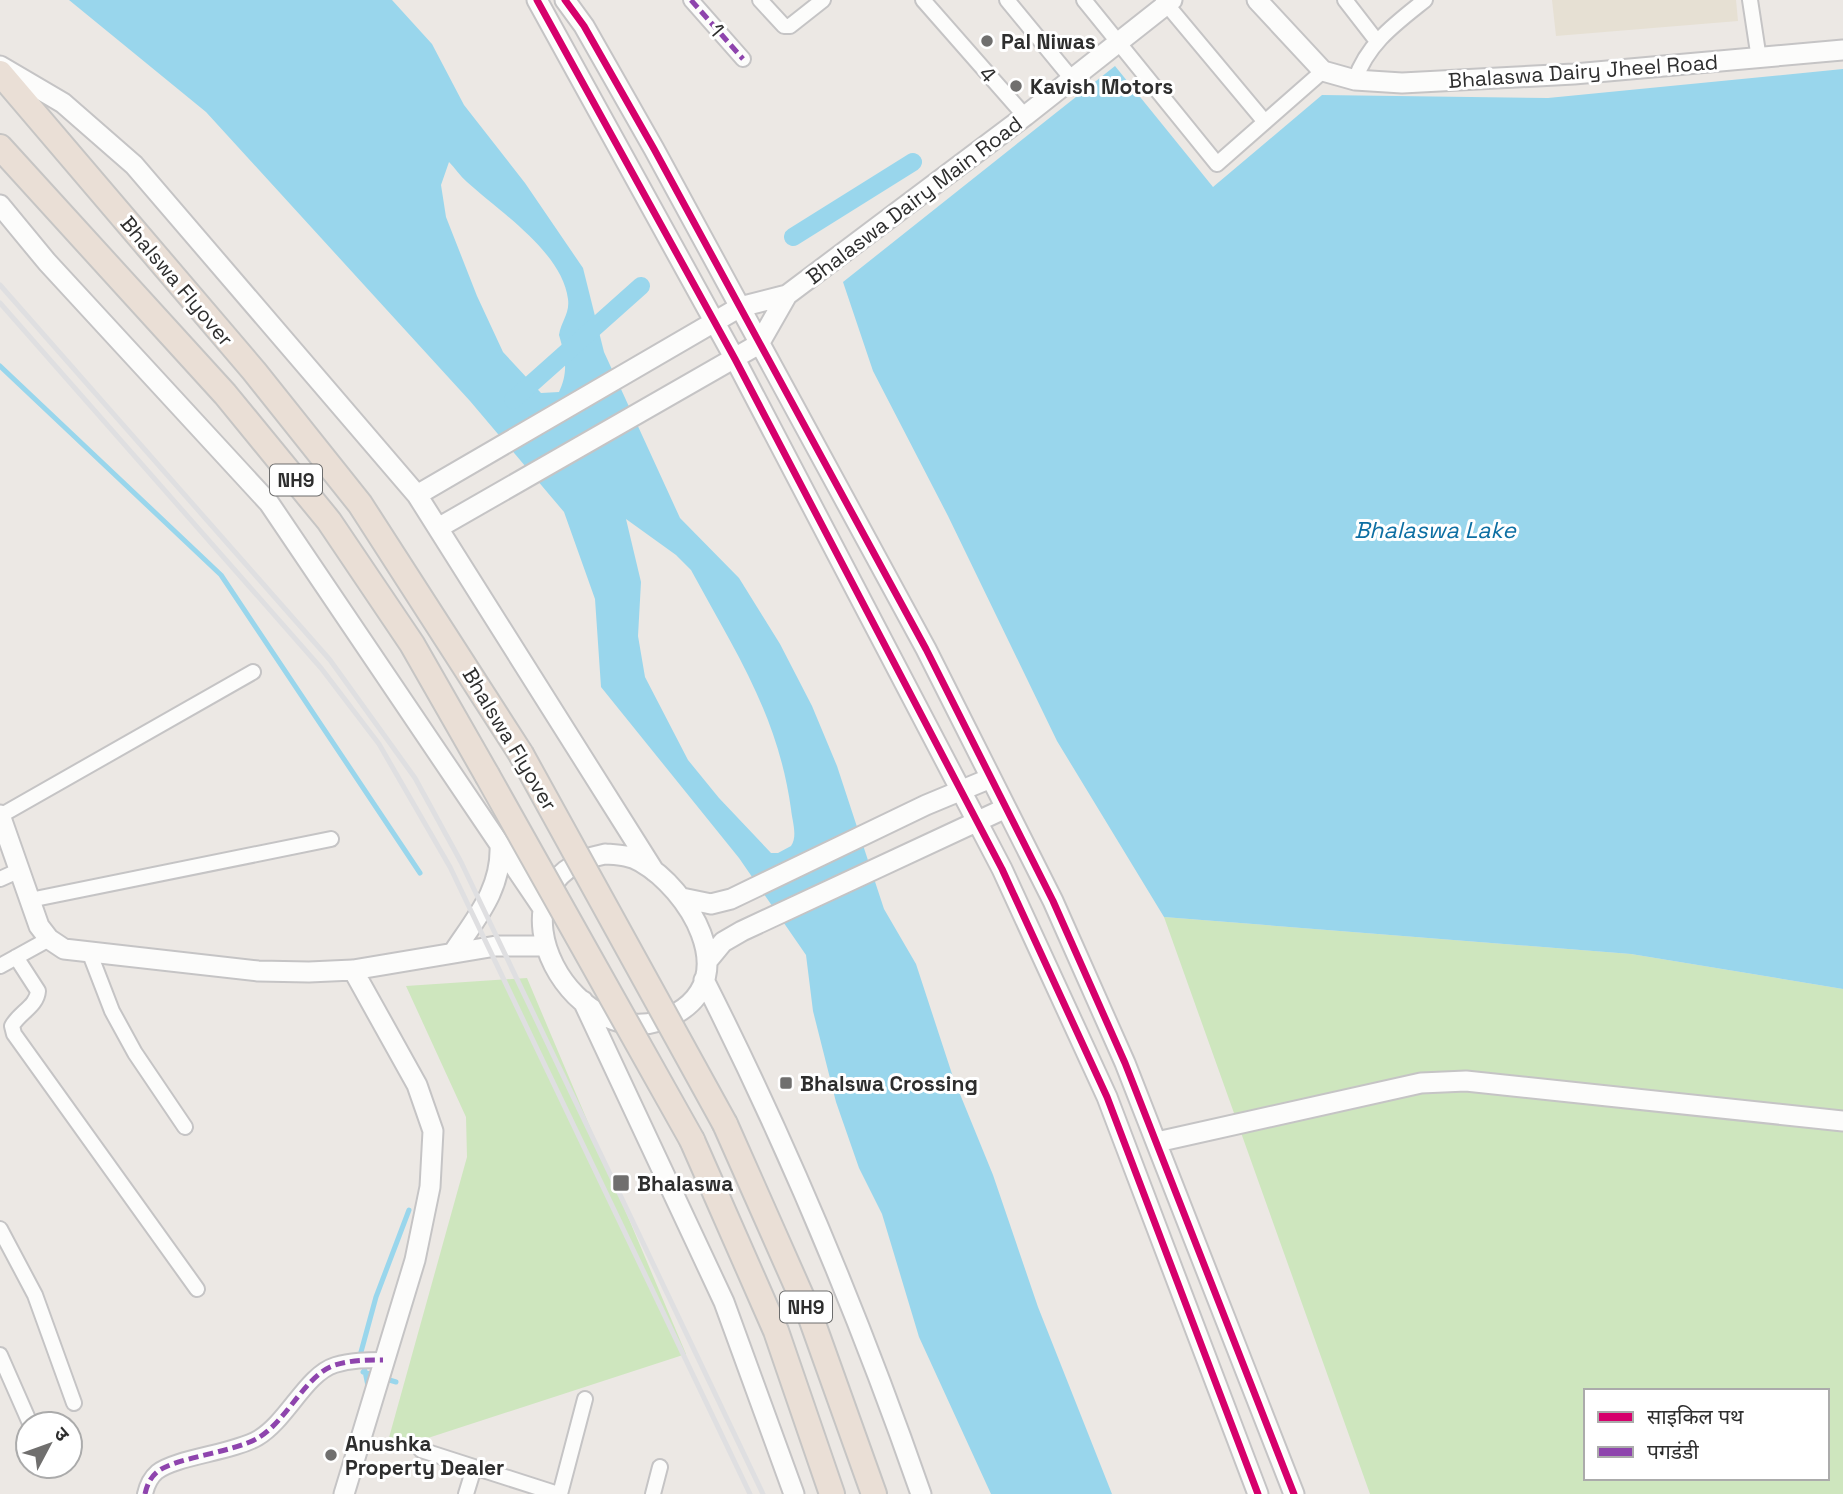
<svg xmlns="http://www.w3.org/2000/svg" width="1843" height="1494" viewBox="0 0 1843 1494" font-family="'Space Grotesk','Noto Sans Devanagari',sans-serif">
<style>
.education{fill:#e6e0d3}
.green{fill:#cee6be;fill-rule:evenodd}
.water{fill:#99d6ec;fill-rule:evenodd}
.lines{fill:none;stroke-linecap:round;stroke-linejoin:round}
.stream{stroke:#99d6ec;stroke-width:5}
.canal{stroke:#99d6ec;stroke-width:18}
.street-casing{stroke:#c5c4c5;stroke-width:18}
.secondary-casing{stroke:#c5c4c5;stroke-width:23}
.highway-casing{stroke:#c6c5c4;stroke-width:28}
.street{stroke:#fcfcfb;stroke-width:14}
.secondary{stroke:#fcfcfb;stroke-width:19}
.highway{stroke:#eadfd6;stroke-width:24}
.rail{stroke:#dfdfe1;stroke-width:5}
.highway-bridge-casing{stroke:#c6c5c4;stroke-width:28;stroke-linecap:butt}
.highway-bridge{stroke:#eadfd6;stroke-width:24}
.quiet{stroke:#8e44ad;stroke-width:5;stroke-dasharray:10 5;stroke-linecap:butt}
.cycleway-casing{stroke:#fff;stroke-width:11}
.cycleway{stroke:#d6006c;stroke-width:7}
.poi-dot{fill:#706f6e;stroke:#fff;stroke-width:2.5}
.labels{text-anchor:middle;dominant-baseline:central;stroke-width:6;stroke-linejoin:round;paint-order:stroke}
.shield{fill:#fff;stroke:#6d6d6d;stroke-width:2}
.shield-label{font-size:19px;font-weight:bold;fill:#2e2e2e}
.street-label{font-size:21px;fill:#2e2e2e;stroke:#fff}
.poi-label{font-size:21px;font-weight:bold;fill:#2e2e2e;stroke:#fff;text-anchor:start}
.water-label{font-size:23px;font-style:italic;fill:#0d6fa3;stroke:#fff}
</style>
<rect width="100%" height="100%" fill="#ece8e4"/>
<path class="education" d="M 1552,0 L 1736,0 L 1738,21 L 1556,36 Z"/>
<path class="green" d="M 1164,917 L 1631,954 L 1843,989 L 1843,1494 L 1370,1494 ZM 1586,1391 L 1827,1391 L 1827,1478 L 1586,1478 Z
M 527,978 L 686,1354 L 385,1452 L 467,1157 L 466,1117 L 406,986 Z"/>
<path class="water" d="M 69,0 L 392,0 L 432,44 L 464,105 L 525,183 L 583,268 L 604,352 L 680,518 L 739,578 L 780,644 L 812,706 L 837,766 L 884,909 L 916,964 L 953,1077 L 993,1175 L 1038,1307 L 1112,1494 L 991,1494 L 919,1337 L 882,1214 L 859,1168 L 836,1102 L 813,1011 L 806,955 L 739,858 L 601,687 L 595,599 L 564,512 L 470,401 L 206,112 ZM 449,162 C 455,168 460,176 467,182 C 500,212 562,252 568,299 C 570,314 561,321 559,335 C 565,356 569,371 559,392 L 541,393 L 503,352 L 477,296 L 446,217 L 441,185 ZM 626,519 L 676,555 L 691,570 C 735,651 778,715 791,809 C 792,820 798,836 791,846 L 778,853 L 771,853 L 719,798 L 688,760 L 645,677 L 638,636 L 641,582 Z
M 1115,66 L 1213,187 L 1322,95 L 1548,98 L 1843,69 L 1843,989 L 1631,954 L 1164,917 L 1057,741 L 948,516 L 873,371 L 843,282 Z"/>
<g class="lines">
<path class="stream" d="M 0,366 L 221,575 L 420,873
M 363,1372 L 396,1382
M 368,1386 L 361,1352 L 376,1297 L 409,1210"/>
<path class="canal" d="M 793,237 L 913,162
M 513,400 L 641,286"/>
<g class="street-casing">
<path id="street" d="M 691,0 L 743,59
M 760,0 L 784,26 L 790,26 L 823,0
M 923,0 L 1025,116
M 1007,0 L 1072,79
M 1084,0 L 1217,164 L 1323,71
M 1163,0 L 1265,122
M 1345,0 L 1376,40
M 1750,0 L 1759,59
M 1355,80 C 1368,43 1395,24 1425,0
M 0,816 L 253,672
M 0,879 L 20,870
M 30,900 L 331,839
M 90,954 L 112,1011 L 135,1053 L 185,1127
M 16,957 L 38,991 C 37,1006 19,1013 12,1026 L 14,1034 L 197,1289
M 0,966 L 49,939
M 0,1229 L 35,1295 L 74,1403
M 0,1355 L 29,1421
M 421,1450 L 558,1494
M 145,1494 C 147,1485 150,1478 157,1472 C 176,1457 232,1453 258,1438 C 287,1421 306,1374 335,1365 C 351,1360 367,1360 383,1360
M 466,1494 L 474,1468
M 560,1494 L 585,1399
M 653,1494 L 660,1467"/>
</g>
<g class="secondary-casing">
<path id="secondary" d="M 537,0 L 735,359 L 1002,869 L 1107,1097 L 1258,1494
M 565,0 L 584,26 L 654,149 L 926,649 L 1053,901 L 1125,1063 L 1294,1494
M 1257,0 L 1323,71 L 1355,80 L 1402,83 L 1574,74 L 1843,50
M 0,66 L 63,103 L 134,165 L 417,495 L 654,871
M 0,205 L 47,262 L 269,503 L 542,907
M 417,495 L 740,307 L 787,295 L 1025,116 L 1172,0
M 438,528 L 759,344 L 787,295
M 0,815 L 39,926 L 49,939 L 64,949 L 258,971 L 309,972 L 353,970 L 496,946 L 545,946
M 605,854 C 618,855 630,855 641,862 C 688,889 742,975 677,1013 C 579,1072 471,880 605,854 Z
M 682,898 L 711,904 L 731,899 L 926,805 L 991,778
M 453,953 C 476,918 502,889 500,845
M 709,959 L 723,942 L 742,931 L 1006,808
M 704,980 C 789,1148 859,1316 921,1494
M 583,1001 L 724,1302 L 794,1494
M 1157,1142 L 1421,1083 L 1466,1081 L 1843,1121
M 344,1494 L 415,1260 L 430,1187 L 433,1131 L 417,1085 L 353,970"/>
</g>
<g class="highway-casing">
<path id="highway" d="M 0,73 L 254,371 L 360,504 L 521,754
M 0,147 L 225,394 L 329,521 L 412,644 L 487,775
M 725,1124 L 811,1318 L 874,1494
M 692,1140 L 776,1331 L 832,1494"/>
</g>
<use href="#street" class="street"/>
<use href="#secondary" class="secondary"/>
<use href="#highway" class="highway"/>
<path class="rail" d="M 0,285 L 330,660 L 415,778 L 461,862 L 763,1494
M 0,303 L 321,668 L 379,744 L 450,867 L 750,1494"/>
<g class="highway-bridge-casing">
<path id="highway-bridge" d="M 521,754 L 725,1124
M 487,775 L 692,1140"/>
</g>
<use href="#highway-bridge" class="highway-bridge"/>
<path class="quiet" d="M 691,0 L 743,59
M 145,1494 C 147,1485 150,1478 157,1472 C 176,1457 232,1453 258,1438 C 287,1421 306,1374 335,1365 C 351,1360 367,1360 383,1360"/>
<g class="cycleway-casing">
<path id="cycleway" d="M 537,0 L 735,359 L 1002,869 L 1107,1097 L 1258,1494
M 565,0 L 584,26 L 654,149 L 926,649 L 1053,901 L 1125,1063 L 1294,1494"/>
</g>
<use href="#cycleway" class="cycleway"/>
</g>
<g class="poi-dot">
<circle cx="987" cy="41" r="7"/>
<circle cx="1016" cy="86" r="7"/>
<rect x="779" y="1076" width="14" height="14" rx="3.5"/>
<rect x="612" y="1174" width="18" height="18" rx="3.5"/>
<circle cx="331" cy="1455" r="7"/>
</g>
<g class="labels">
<g class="shield">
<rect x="270" y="464.5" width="52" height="31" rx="5"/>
<rect x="780" y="1291.5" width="52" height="31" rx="5"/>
</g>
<g class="shield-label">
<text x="296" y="480">NH9</text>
<text x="806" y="1307">NH9</text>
</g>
<g class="street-label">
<text transform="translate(717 30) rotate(49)">1</text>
<text transform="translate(1583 71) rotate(-4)">Bhalaswa Dairy Jheel Road</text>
<text transform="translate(988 74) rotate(49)">4</text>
<text transform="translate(914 200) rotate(-37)">Bhalaswa Dairy Main Road</text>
<text transform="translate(177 281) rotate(50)">Bhalswa Flyover</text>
<text transform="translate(510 739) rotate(59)">Bhalswa Flyover</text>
</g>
<g class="poi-label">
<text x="1001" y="41">Pal Niwas</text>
<text x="1030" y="86">Kavish Motors</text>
<text x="800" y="1083">Bhalswa Crossing</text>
<text x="637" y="1183">Bhalaswa</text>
<text x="345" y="1443">Anushka<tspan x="345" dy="24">Property Dealer</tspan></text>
</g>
<g class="water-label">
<text x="1435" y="530">Bhalaswa Lake</text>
</g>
</g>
<rect x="1584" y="1389" width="245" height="91" fill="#ffffff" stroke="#ababab" stroke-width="2"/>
<rect x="1598" y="1412" width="35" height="10" fill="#d6006c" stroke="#ababab" stroke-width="2"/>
<text x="1647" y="1424" font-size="21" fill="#2e2e2e">साइकिल पथ</text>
<rect x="1598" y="1447" width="35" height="10" fill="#8e44ad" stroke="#ababab" stroke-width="2"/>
<text x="1647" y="1459" font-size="21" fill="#2e2e2e">पगडंडी</text>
<g transform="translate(49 1445) rotate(49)"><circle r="33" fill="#ffffff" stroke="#ababab" stroke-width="2"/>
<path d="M0-5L12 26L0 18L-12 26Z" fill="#706f6e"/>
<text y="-10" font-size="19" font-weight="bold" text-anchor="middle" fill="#2e2e2e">उ</text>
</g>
</svg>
